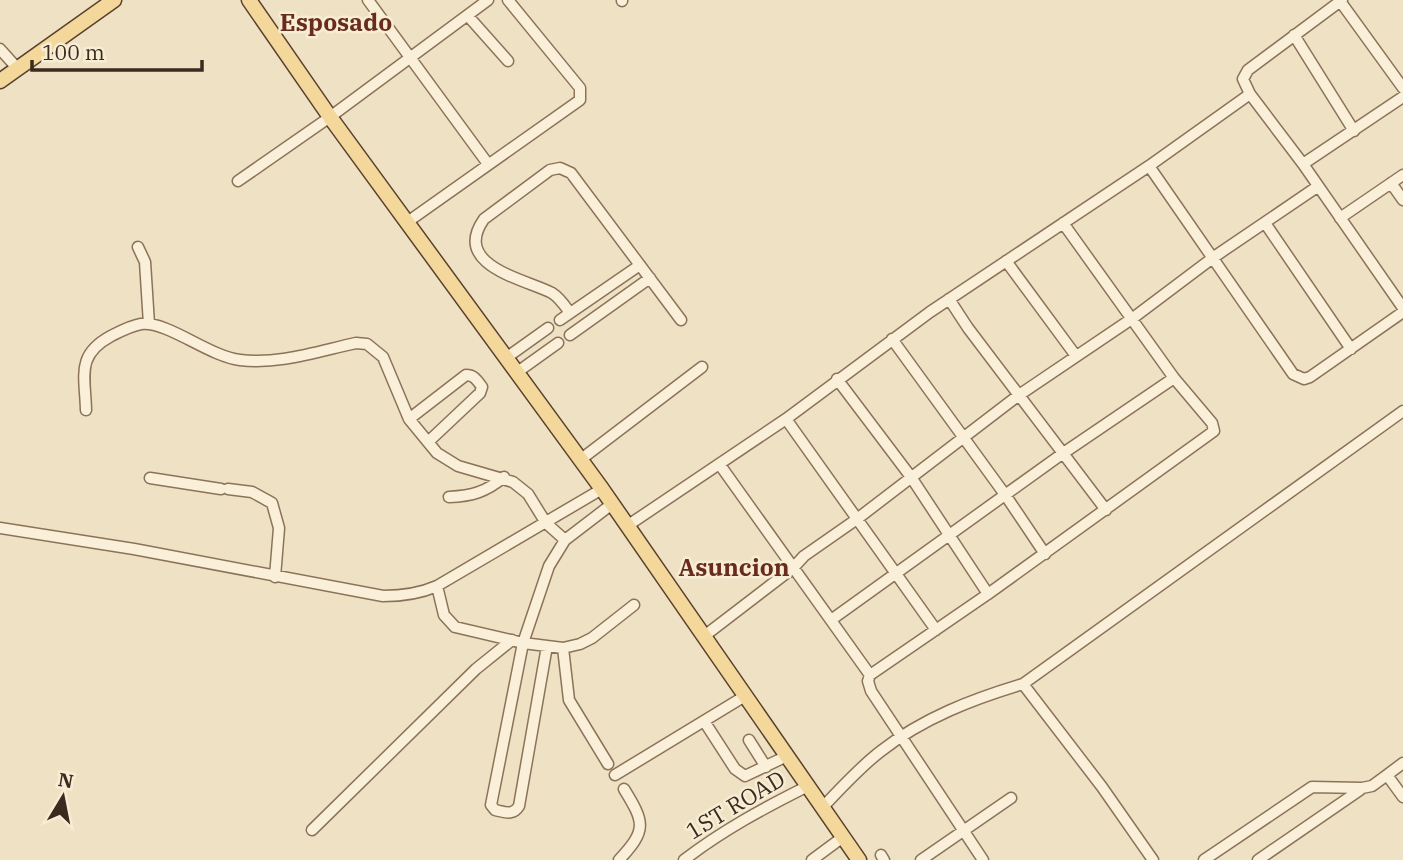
<svg xmlns="http://www.w3.org/2000/svg" width="1403" height="860" viewBox="0 0 1403 860" font-family="'IBM Plex Serif',serif">
<style>
.lines{fill:none;stroke-linecap:round;stroke-linejoin:round}
.minor-casing{stroke:#8b735a;stroke-width:13}
.major-casing{stroke:#59412e;stroke-width:17}
.minor{stroke:#faefd8;stroke-width:10}
.major{stroke:#f3d79b;stroke-width:14}
.labels{text-anchor:middle;dominant-baseline:central;stroke-width:5;stroke-linejoin:round;paint-order:stroke}
.street-label{font-size:23px;fill:#3a2b1e;stroke:#f7ecd4}
.neighbourhood-label{font-size:24px;font-weight:bold;fill:#682b1c;stroke:#f7ecd4}
</style>
<rect width="100%" height="100%" fill="#efe2c4"/>
<g class="lines">
<g class="minor-casing">
<path id="minor" d="M 368,0 L 488,164
M 622,0 L 622,1
M 1342,0 L 1248,70 L 1243,79 L 1250,94 L 1303,164 L 1403,308
M 1340,1 L 1403,88
M 468,16 L 508,61
M 1294,35 L 1354,131
M 0,49 L 18,69
M 1250,94 L 1149,166 L 1293,374 L 1304,379 L 1310,377 L 1403,312
M 1303,164 L 1403,97
M 238,181 L 330,117 L 488,0
M 1391,183 L 1403,200
M 1340,218 L 1403,175
M 406,223 L 580,100 L 580,88 L 508,0
M 1265,223 L 1351,349
M 138,247 L 145,262 L 149,324
M 1006,261 L 1076,356
M 949,299 L 968,328 L 1106,510
M 570,313 C 565,306 560,298 552,293 C 525,279 451,266 484,219 L 550,170 L 560,168 L 571,173 L 681,320
M 560,320 L 640,265
M 570,335 L 650,278
M 892,339 L 1006,496 L 1045,554
M 506,358 L 548,328
M 516,373 L 558,343
M 837,379 L 911,477 L 988,594
M 86,410 C 85,375 76,355 111,336 C 121,331 130,326 141,324 C 168,321 208,356 240,360 C 278,365 319,351 356,343 L 367,344 L 383,357 L 409,419 L 437,453 L 458,466 L 513,482 L 528,494 L 546,523 L 565,540
M 409,419 L 466,375 C 474,375 477,380 482,387 L 480,393 L 428,442
M 786,419 L 936,630
M 580,460 L 702,367
M 720,465 L 870,675 L 988,594 L 1214,431 L 1212,423 L 1174,378 L 1063,223
M 150,478 L 221,489
M 228,489 L 252,492 L 272,503 L 279,528 L 275,577
M 449,497 C 472,496 486,492 504,477
M 627,526 L 786,419 L 930,312 L 1149,166
M 0,528 L 134,549 L 383,596 C 403,596 419,594 437,586 L 602,489
M 437,586 L 444,615 L 455,627 L 523,643 L 563,648 L 580,644 L 592,638 L 634,605
M 831,620 L 1062,454 L 1174,378
M 703,637 L 793,568 L 804,556 L 857,519 L 1019,395 L 1133,318 L 1214,257 L 1317,187
M 547,646 L 519,806 C 513,816 505,812 495,810 L 491,805 L 523,643 L 549,566 L 565,540 L 612,504
M 563,648 L 569,700 L 608,764
M 870,675 L 868,681 L 871,691 L 983,860
M 1023,684 L 1403,411
M 704,721 L 735,769 L 745,776 L 787,756
M 749,740 L 766,767
M 615,775 L 745,696
M 1387,775 L 1403,763
M 823,807 C 841,788 860,767 881,751 C 923,718 973,699 1023,684 L 1102,787 L 1153,860
M 312,830 L 476,669 L 512,640
M 881,855 L 884,860
M 619,860 C 647,830 645,823 624,789
M 684,860 C 723,830 764,808 808,786
M 812,860 L 843,837
M 921,860 L 1011,798
M 1204,860 L 1312,787 L 1362,788 L 1372,786 L 1387,775 L 1403,797
M 1258,860 L 1360,790"/>
</g>
<g class="major-casing">
<path id="major" d="M 249,0 L 330,117 L 602,489 L 859,860
M 0,81 L 114,0"/>
</g>
<use href="#minor" class="minor"/>
<use href="#major" class="major"/>
</g>
<g class="labels">
<g class="street-label">
<text transform="translate(735 804) rotate(-31)">1ST ROAD</text>
</g>
<g class="neighbourhood-label">
<text x="336" y="22">Esposado</text>
<text x="734" y="567">Asuncion</text>
</g>
</g>
<g transform="translate(63 797) rotate(10)" stroke="#f7ecd4" stroke-width="5" paint-order="stroke">
<path d="M0-5L12 26L0 18L-12 26Z" fill="#3a2b1e"/>
<text y="-10" font-size="19" font-weight="bold" text-anchor="middle" fill="#3a2b1e">N</text>
</g>
<path d="M32 60v10h170v-10" fill="none" stroke="#3a2b1e" stroke-width="3.5"/>
<text x="42" y="60" font-size="21" fill="#3a2b1e" stroke="#f7ecd4" stroke-width="5" paint-order="stroke">100 m</text>
</svg>
